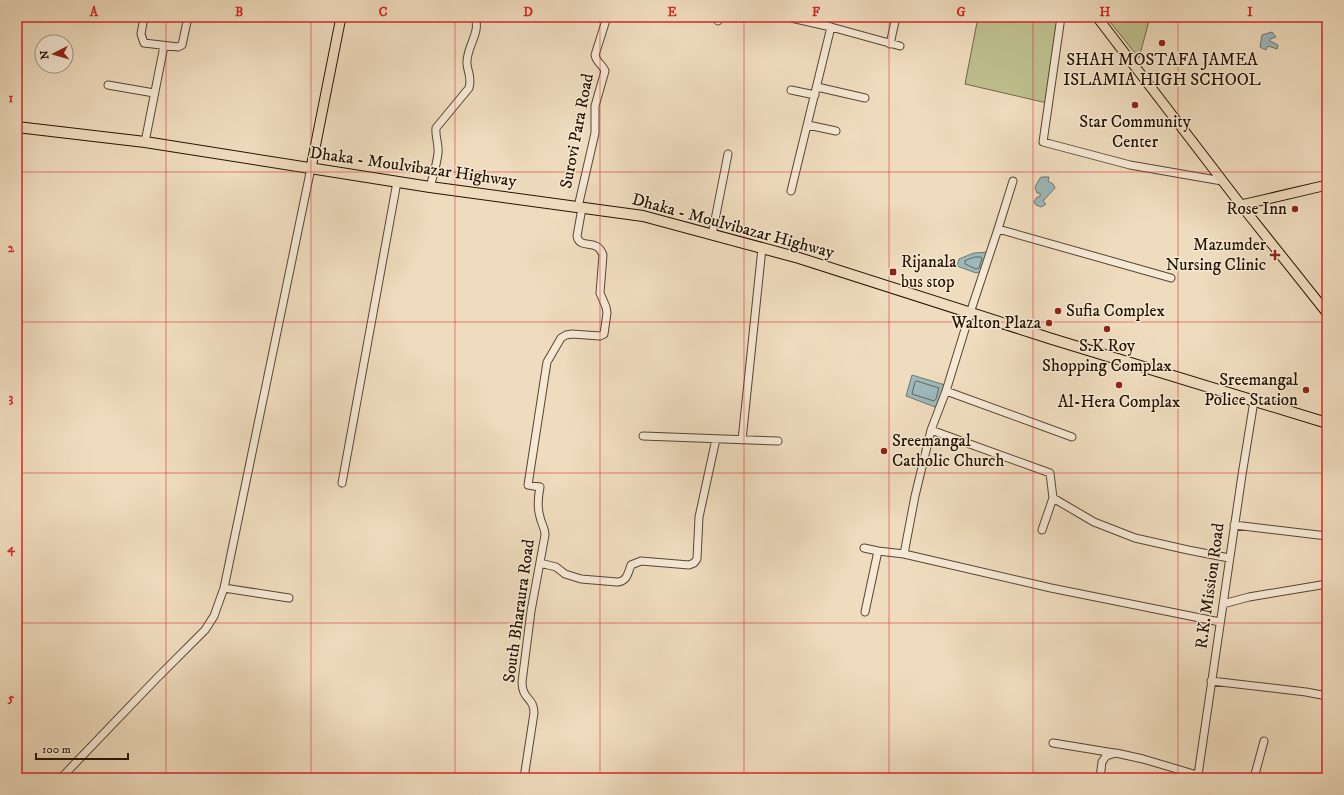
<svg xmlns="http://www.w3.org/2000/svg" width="1344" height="795" viewBox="0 0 1344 795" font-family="'IM FELL DW Pica',serif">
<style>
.green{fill:#bebf8e;stroke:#716947}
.water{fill:#9eb9bc;stroke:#6d7771}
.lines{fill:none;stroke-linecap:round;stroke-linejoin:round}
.shore{stroke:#61665e;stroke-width:1}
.minor-casing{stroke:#574530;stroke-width:9}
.major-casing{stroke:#241300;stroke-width:11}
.highway-casing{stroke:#241300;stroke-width:12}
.minor{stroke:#f5e8d5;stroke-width:7}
.major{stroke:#efdcbe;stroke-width:9}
.highway{stroke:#efdcbe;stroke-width:10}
.grid{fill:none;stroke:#d62828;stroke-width:1;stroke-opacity:0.55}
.poi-dot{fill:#8f2418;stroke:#f5e8d5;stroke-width:1.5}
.labels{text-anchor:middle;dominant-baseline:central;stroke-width:3;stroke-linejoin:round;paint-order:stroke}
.poi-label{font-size:17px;fill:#241300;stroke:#f5e8d5}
.street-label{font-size:17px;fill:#241300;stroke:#f5e8d5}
.neatline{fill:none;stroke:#d62828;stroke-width:1.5}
.grid-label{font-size:13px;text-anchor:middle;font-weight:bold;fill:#d62828}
</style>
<rect width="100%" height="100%" fill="#efdcbe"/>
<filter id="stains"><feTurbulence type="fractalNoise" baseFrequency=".005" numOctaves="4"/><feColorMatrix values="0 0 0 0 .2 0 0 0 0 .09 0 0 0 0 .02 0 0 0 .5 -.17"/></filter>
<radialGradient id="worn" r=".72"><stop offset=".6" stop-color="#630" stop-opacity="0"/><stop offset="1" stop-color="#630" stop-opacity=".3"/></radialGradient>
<path class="green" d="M 978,17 L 1061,17 L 1047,103 L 965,84 Z
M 1106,17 L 1150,17 L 1139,58 Z"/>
<path class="water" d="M 1272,32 L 1276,37 L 1270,39 L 1270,41 L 1278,45 L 1277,49 L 1268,46 L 1266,50 L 1260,47 L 1262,35 Z
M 1042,177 L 1049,177 L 1048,181 L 1053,184 L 1055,188 L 1043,201 L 1046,204 L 1041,207 L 1036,205 L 1034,202 L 1037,197 L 1040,197 L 1040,193 L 1037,193 L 1035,187 L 1040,178 Z
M 989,252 L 982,271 L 976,273 L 957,266 L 959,259 L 974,253 Z
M 912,375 L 945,385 L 940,401 L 935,407 L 906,396 Z"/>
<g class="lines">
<path class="shore" d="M 975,257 L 981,257 L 982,258 L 979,268 L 976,269 L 965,264 L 965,261 Z
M 917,381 L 939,388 L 936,399 L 934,401 L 912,394 L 915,382 Z"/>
<g class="minor-casing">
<path id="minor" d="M 144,17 L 141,34 L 144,43 L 178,47 L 182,45 L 188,17
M 787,17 L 831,27 L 900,46
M 1061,17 L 1043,142 L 1130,165 L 1222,181
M 718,21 L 719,17
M 890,44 L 896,17
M 108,85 L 154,93
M 817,87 L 865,98
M 791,90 L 815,95
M 808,125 L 836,131
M 145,142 L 164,46
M 430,187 C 433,176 437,164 438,153 C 439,144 435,137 436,128 L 469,88 C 472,77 468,74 467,64 C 466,52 474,41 476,30 C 477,26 476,21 476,17
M 791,191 L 831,27
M 578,207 L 595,133 L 595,106 L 605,71 C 603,65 596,62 595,55 L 607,17
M 998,229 L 1171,278
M 712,235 L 728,154
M 946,391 L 1072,437
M 931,430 L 1050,473 L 1053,498 L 1094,522 L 1135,538 L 1188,550 L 1229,558
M 643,436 L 778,441
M 742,440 L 762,248
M 342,483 L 397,182
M 1234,525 L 1327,536
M 1042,530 L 1053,498
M 864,548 L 878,551 L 904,554 L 1051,588 L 1220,622
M 904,554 L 915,496 L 931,430 L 946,391 L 970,313 L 998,229 L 1013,181
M 540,563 L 556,567 L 565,574 L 581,579 L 617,582 C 627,582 628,573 631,565 L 641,561 L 689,565 L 694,563 L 697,559 L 699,517 L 716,439
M 224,588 L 289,598
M 1223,604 L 1249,597 L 1327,584
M 865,612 L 878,551
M 1211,681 L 1306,692 L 1327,696
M 1053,743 L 1114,753
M 1198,775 L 1242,475 L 1254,401
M 61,778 L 157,678 L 205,630 L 214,616 L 224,588 L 311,168
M 524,778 L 534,713 C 534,697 522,700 522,682 L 531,611 L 545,535 C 545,528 541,523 540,517 C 537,507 538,497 540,487 L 528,485 L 547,362 L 550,357 L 561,338 L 566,335 L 572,334 L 600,336 L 604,334 L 607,313 L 606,307 L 600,293 L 603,255 C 597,237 580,251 577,236 L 582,208
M 1100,778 L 1102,762 L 1106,756 L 1116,753 L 1143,759 L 1207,778
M 1254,778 L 1264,741"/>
</g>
<g class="major-casing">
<path id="major" d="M 1097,17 L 1241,205 L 1327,313
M 311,168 L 341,17
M 1241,205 L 1327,185"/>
</g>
<g class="highway-casing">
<path id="highway" d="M 17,127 L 145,142 L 430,187 L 643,216 L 799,258 L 1052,339 L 1327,423"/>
</g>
<use href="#minor" class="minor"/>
<use href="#major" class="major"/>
<use href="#highway" class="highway"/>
</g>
<path class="grid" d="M 166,17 L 166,778M 311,17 L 311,778M 455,17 L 455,778M 600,17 L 600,778M 744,17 L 744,778M 889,17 L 889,778M 1033,17 L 1033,778M 1178,17 L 1178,778M 17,172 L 1327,172M 17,322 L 1327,322M 17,473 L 1327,473M 17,623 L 1327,623"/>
<g class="poi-dot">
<circle cx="1162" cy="43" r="4"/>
<circle cx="1135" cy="105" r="4"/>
<circle cx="1295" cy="209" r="4"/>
<path d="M1273 249h4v4h4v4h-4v4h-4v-4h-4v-4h4z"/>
<rect x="889" y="268" width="8" height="8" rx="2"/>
<circle cx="1058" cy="311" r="4"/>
<circle cx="1049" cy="323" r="4"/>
<circle cx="1107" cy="329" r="4"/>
<circle cx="1119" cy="385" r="4"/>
<circle cx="1306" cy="390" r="4"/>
<circle cx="884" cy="451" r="4"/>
</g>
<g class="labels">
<g class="poi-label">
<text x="1162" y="60">SHAH MOSTAFA JAMEA<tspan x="1162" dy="20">ISLAMIA HIGH SCHOOL</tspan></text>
<text x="1135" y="122">Star Community<tspan x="1135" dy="20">Center</tspan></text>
<text x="1287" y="209" text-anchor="end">Rose Inn</text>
<text x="1266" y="245" text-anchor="end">Mazumder<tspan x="1266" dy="20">Nursing Clinic</tspan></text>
<text x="901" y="262" text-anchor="start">Rijanala<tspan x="901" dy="20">bus stop</tspan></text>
<text x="1066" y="311" text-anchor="start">Sufia Complex</text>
<text x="1041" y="323" text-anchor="end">Walton Plaza</text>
<text x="1107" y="346">S.K Roy<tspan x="1107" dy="20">Shopping Complax</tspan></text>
<text x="1298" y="380" text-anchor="end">Sreemangal<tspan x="1298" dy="20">Police Station</tspan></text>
<text x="1119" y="402">Al-Hera Complax</text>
<text x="892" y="441" text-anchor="start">Sreemangal<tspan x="892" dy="20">Catholic Church</tspan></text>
</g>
<g class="street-label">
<text transform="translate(577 131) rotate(-79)">Surovi Para Road</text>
<text transform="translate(413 167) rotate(8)">Dhaka - Moulvibazar Highway</text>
<text transform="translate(733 226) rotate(15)">Dhaka - Moulvibazar Highway</text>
<text transform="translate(1210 586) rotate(-82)">R.K. Mission Road</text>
<text transform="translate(519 611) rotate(-82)">South Bharaura Road</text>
</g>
</g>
<rect width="1344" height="795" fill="none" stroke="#efdcbe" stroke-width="44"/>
<g transform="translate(54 54) rotate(264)"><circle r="19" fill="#f5e8d5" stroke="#a19380"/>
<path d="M0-3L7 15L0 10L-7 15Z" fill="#8f2418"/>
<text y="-6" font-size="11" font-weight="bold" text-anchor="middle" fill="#241300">N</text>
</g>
<path d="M36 753v6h92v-6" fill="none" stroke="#241300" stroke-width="2"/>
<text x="42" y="753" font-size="12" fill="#241300" stroke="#f5e8d5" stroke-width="3" paint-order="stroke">100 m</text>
<rect x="22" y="22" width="1300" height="751" class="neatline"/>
<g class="grid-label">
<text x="94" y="16">A</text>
<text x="239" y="16">B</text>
<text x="383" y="16">C</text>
<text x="528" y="16">D</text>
<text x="672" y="16">E</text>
<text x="816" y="16">F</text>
<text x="961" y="16">G</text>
<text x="1105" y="16">H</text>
<text x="1250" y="16">I</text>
<text x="11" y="102">1</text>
<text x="11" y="252">2</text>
<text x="11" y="402">3</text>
<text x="11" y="552">4</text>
<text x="11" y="702">5</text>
</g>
<rect width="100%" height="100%" filter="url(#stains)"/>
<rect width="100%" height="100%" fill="url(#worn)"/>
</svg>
